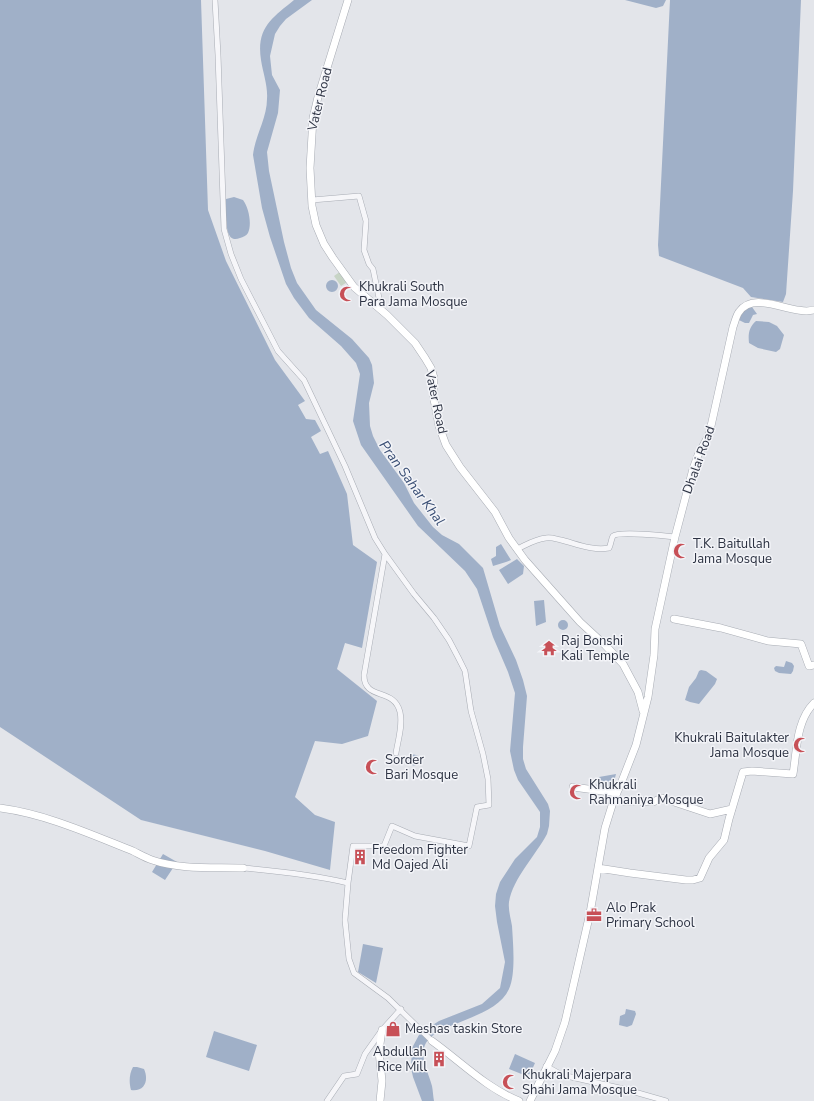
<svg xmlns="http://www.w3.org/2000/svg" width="814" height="1101" viewBox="0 0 814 1101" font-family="'Nunito Sans',sans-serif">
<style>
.green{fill:#c7d4c5}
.water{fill:#a0b0c8}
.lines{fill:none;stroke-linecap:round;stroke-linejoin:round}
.street-casing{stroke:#a8acb4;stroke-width:6}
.secondary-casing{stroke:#a8acb4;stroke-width:8}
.street{stroke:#f6f6f9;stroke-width:5}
.secondary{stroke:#fff;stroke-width:7}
.labels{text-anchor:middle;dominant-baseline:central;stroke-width:3;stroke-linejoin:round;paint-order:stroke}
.street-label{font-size:13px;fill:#2c3242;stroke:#f3f4f8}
.poi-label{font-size:13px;fill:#2c3242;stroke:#f3f4f8;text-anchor:start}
.water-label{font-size:14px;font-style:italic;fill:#384d73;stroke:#f3f4f8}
</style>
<rect width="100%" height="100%" fill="#e3e5ea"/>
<path class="green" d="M 341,271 L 349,281 L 341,286 L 334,276 Z"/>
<path class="water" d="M 0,0 L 201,0 L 208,210 L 226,261 L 275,360 L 305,401 L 298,405 L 306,419 L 315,420 L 321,431 L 311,437 L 320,454 L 328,451 L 347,494 L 353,545 L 377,562 L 362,648 L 345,643 L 337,669 L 377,701 L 368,736 L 342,744 L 315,741 L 295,797 L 315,815 L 335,822 L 330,870 L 265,851 L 141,820 L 0,727 Z
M 294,0 L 312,0 L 286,19 L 280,26 L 275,34 L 270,56 L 272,75 L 280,90 L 278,113 L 267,152 L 269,171 L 284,242 L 291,268 L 297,283 L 316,310 L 352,339 L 369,358 L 372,365 L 374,383 L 369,403 L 370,426 L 373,436 L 380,450 L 404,483 L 414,503 L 433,527 L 442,535 L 459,544 L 483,568 L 500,626 L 516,660 L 523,680 L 527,696 L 523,747 L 523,759 L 526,769 L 548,804 L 550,811 L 549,826 L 547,834 C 536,855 513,878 509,902 C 508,910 511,919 512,926 C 513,943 516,974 509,989 C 495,1021 430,1022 424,1048 C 421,1060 429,1074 432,1086 C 433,1091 433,1096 434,1101 L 422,1101 L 413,1077 L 411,1068 L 412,1048 L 420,1033 L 439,1021 L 482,1004 L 500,988 L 505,962 L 497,922 L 495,906 L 496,894 L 500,882 L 515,859 L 537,837 L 540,827 L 540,812 L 518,780 L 514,770 L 510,751 L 515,693 L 508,672 L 493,637 L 477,589 L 465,571 L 418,526 L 361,445 L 353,421 L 360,374 L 356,363 L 341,346 L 309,318 L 294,298 L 286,284 L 270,237 L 262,208 L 253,155 C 255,136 267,118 267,99 C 268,86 263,73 261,60 C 256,28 272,18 294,0 Z
M 625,0 L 666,0 L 663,6 L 656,8 Z
M 670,0 L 801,0 L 793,191 L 786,294 L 783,302 L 751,297 L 743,288 L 659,256 L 658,245 Z
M 234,197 L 243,200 C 249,208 252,224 248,233 C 246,236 243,237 240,238 C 228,243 227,229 226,220 C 226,213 224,206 226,199 Z
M326 286a6 6 0 1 1 12 0a6 6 0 1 1-12 0Z
M 752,307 L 757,314 L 753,315 L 749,323 L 745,323 L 739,320 L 744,309 Z
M 756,321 L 769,322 L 777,326 L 784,335 L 780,349 L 776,352 L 758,348 L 749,343 C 748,334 749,327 756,321 Z
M 501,544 L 511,560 L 506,562 L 493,566 L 491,559 L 496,556 L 496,547 Z
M 517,559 L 524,566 L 523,574 L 508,584 L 499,570 Z
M 544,600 L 546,622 L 536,626 L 534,601 Z
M558 625a5 5 0 1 1 10 0a5 5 0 1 1-10 0Z
M 786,661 L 792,663 L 794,666 L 793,671 L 791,674 L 779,673 L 775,671 L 774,668 L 776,666 L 784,667 Z
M 701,670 L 706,671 L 717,679 L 715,684 L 699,704 L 690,702 L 685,700 L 689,687 L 696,678 L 699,671 Z
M408.5 760a5.5 5.5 0 1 1 11 0a5.5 5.5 0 1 1-11 0Z
M 616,774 L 612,789 L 596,787 L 599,777 Z
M 163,854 L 177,862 L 165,880 L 152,872 Z
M 363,944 L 383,948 L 376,983 L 358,972 Z
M 626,1009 L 635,1011 L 636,1014 L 632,1025 L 627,1027 L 619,1025 L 620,1016 L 625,1014 Z
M 214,1031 L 257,1045 L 249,1071 L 206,1057 Z
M 515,1054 L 535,1063 L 530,1074 L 524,1075 L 509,1069 Z
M 133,1067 L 137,1067 L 144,1069 C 149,1080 145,1092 131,1090 C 129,1083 129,1074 133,1067 Z"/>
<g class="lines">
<g class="street-casing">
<path id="street" d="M 215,0 L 218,55 L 224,229 L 231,254 L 241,279 L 278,351 L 304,380 L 345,466 L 375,538 L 385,554 L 414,594 L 434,618 L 449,640 L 459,659 L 465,671 L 471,711 L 483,754 L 488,779 L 489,805 L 477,807 L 469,846 L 415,836 L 392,826 L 384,846 L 353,846 L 348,883
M 312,200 L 359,196 L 366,221 L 364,250 L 369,264 L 373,269 L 379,298 L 379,308
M 517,549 C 526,545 535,539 546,538 C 551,537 556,539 561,540 C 577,544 593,551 609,548 C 611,545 611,539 613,536 C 618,531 666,536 675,537
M 385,554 L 364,675 C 364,701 394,687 400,712 C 403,725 398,740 396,753
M 243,868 C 278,871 314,875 348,883 L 345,920 L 349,959 L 354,973 L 388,998 L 432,1041
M 546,1066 L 562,1075 L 624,1089 L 666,1101
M 327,1101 L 344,1076 L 357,1074 L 365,1054 L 382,1030 L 401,1009"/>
</g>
<g class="secondary-casing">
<path id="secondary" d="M 348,0 L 318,97 L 313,118 L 310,168 L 312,206 L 316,225 L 324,244 L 333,258 L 354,287 L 387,315 L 415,343 L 425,358 L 431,368 L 434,378 L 433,394 L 439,426 L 446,445 L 460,467 L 495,512 L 509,538 L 525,560 L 580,622 L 605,645 L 623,664 L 638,692 L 643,711
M 674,619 L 721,628 L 768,641 L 801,644 L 809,666 L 814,665
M 573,787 L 617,793
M 614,799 L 625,802 L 635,801 L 653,802 L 662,798 L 710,814 L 732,809
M 0,808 C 46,814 90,834 133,851 C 139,854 146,858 152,860 C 181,870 213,867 243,868
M 598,868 L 630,873 L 686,880 L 693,880 L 700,878 L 709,858 L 724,840 L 729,819 L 743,772 L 752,771 L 793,774 C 797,750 796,721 814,703
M 432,1041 C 460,1061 486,1088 519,1101
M 380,1101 L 382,1081 L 379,1051 L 382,1030
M 530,1101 L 555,1051 L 565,1022 L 590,913 L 605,828 L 614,799 L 620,786 L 636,745 L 648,697 L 654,655 L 655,629 L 675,537 L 693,469 L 698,455 L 709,435 L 733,327 C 735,322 736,316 739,312 C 755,289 792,316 814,310"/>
</g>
<use href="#street" class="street"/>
<use href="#secondary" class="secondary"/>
</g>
<defs>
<g id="mosque-bare" transform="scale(1.2)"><path d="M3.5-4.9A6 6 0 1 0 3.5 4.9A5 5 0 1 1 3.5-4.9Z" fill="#c75057" stroke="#f3f4f8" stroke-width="2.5" paint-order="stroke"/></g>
<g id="temple-bare" transform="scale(1.2)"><path d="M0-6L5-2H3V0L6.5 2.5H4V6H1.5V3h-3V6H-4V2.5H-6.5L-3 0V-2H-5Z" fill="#c75057" stroke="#f3f4f8" stroke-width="2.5" paint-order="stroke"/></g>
<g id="building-bare" transform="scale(1.2)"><path d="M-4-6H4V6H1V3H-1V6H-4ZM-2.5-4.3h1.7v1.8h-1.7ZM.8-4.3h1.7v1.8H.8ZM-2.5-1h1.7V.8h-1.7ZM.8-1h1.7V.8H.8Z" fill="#c75057" stroke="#f3f4f8" stroke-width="2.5" paint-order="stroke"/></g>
<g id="office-bare" transform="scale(1.2)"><path d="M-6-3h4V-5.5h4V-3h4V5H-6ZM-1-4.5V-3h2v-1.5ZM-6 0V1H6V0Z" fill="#c75057" stroke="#f3f4f8" stroke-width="2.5" paint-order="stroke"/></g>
<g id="shop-bare" transform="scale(1.2)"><path d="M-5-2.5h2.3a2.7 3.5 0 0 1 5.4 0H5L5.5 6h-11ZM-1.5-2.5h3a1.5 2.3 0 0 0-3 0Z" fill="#c75057" stroke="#f3f4f8" stroke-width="2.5" paint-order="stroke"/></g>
</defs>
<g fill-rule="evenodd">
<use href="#mosque-bare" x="347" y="294"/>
<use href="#mosque-bare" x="681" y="551"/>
<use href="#temple-bare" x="549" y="648"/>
<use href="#mosque-bare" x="801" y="745"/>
<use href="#mosque-bare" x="373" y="767"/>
<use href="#mosque-bare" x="577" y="792"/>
<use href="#building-bare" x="360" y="857"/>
<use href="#office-bare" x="594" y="915"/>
<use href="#shop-bare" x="393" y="1029"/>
<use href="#building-bare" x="439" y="1059"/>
<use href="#mosque-bare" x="510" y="1082"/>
</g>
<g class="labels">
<g class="street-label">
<text transform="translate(320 99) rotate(-76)">Vater Road</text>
<text transform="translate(436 402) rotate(78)">Vater Road</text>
<text transform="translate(699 460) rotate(-70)">Dhalai Road</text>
</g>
<g class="poi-label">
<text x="359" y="287">Khukrali South<tspan x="359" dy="15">Para Jama Mosque</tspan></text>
<text x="693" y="544">T.K. Baitullah<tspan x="693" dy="15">Jama Mosque</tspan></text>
<text x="561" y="641">Raj Bonshi<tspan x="561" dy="15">Kali Temple</tspan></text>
<text x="789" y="738" text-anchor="end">Khukrali Baitulakter<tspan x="789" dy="15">Jama Mosque</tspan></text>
<text x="385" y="760">Sorder<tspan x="385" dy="15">Bari Mosque</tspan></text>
<text x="589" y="785">Khukrali<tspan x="589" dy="15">Rahmaniya Mosque</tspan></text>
<text x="372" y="850">Freedom Fighter<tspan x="372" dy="15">Md Oajed Ali</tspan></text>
<text x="606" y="908">Alo Prak<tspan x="606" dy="15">Primary School</tspan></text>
<text x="405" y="1029">Meshas taskin Store</text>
<text x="427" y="1052" text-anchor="end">Abdullah<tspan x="427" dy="15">Rice Mill</tspan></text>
<text x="522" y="1075">Khukrali Majerpara<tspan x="522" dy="15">Shahi Jama Mosque</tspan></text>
</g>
<g class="water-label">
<text transform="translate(412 483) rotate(54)">Pran Sahar Khal</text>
</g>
</g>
</svg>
